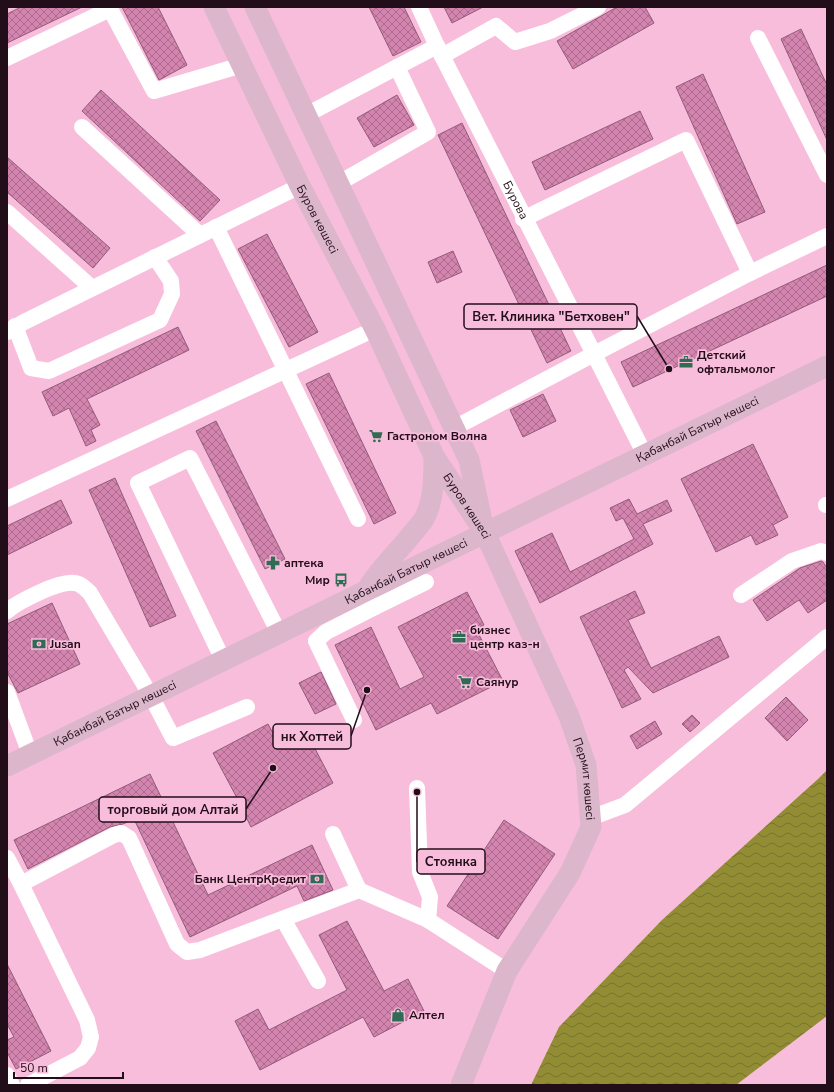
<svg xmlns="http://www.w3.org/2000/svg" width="834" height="1092" viewBox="0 0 834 1092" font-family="'Nunito Sans',sans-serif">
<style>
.water{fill:url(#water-waves)}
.building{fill:url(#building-cross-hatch);stroke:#905c78}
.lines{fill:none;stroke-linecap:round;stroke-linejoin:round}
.minor{stroke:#fff;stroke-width:16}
.major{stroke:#dcb6cb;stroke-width:21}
.labels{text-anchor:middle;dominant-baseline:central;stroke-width:3.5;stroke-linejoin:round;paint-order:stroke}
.street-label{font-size:12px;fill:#220e19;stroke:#f9bddc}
.poi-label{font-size:12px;font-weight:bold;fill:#220e19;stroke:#f9bddc;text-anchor:start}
.leader{fill:none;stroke:#220e19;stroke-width:1.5}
.callout-dot{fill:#220e19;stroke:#f9bddc;stroke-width:1.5}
.callout{fill:#f9bddc;stroke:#220e19;stroke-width:1.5}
.callout-label{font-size:13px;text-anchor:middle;font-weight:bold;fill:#220e19}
</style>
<defs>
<pattern id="water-waves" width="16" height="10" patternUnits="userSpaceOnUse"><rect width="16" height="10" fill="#928d34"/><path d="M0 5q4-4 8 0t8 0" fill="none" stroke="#77722b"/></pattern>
<pattern id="building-cross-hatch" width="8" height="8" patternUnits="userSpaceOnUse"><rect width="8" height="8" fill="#d384af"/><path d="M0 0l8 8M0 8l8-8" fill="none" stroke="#ab6a8e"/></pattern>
</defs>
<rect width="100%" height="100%" fill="#f9bddc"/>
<path class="water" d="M 827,770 L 827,1016 L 736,1085 L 531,1085 L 559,1027 L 662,920 L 818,779 Z"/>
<path class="building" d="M 21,7 L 82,7 L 7,43 L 7,14 Z
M 122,7 L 158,7 L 187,65 L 159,80 Z
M 369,7 L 404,7 L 421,42 L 393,56 Z
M 444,7 L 483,7 L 452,23 Z
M 617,7 L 645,7 L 654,23 L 573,69 L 557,41 Z
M 801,29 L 827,85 L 827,140 L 781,39 Z
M 703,74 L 765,212 L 737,224 L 676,87 Z
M 101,90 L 220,200 L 200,221 L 82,111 Z
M 397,95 L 414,125 L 374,147 L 357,118 Z
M 640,111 L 653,139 L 545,190 L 532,162 Z
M 462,123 L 571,351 L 547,363 L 438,135 Z
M 7,157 L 110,248 L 93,268 L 7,192 Z
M 267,234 L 318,332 L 289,347 L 238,249 Z
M 453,251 L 462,272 L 437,283 L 428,262 Z
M 827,265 L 827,296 L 633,387 L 621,362 Z
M 178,327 L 189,350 L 87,399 L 100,425 L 91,430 L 96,441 L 86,446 L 69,408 L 53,416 L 42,392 Z
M 329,373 L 396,513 L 374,524 L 306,384 Z
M 543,394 L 556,421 L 523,437 L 510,410 Z
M 216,421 L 285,559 L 265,569 L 196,431 Z
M 753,444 L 788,517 L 773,525 L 778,535 L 756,545 L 751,535 L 716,552 L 681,479 Z
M 115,478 L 176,616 L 150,627 L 89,490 Z
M 629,499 L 637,514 L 667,500 L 672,511 L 643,524 L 653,544 L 540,603 L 515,551 L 552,533 L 570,572 L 634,539 L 623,518 L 616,521 L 610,508 Z
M 61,500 L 72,523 L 7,555 L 7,526 Z
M 821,561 L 823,562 L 827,568 L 827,600 L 808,613 L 799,600 L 767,621 L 753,600 L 800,568 Z
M 635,591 L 645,613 L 628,620 L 651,668 L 719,636 L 729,657 L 653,693 L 628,667 L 624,670 L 641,699 L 622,708 L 580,617 Z
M 467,592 L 484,625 L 476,629 L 503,681 L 437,714 L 431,703 L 376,730 L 335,645 L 371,627 L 400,689 L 424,677 L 398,627 Z
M 52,603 L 80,664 L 18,693 L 7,672 L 7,624 Z
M 321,672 L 336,704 L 315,714 L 299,683 Z
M 786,697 L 808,720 L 787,741 L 765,718 Z
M 692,715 L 700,723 L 690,732 L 682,724 Z
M 655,721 L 662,734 L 637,749 L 630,736 Z
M 268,724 L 276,739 L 301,746 L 311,741 L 333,783 L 251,827 L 243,811 L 235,815 L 229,802 L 237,798 L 213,753 Z
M 150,774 L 208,895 L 312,845 L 333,890 L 304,901 L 297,886 L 190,937 L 134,819 L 123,824 L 110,827 L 28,869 L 14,840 Z
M 504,820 L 555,854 L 498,939 L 447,906 Z
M 347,921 L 384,991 L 408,979 L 424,1011 L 374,1037 L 363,1017 L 260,1070 L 235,1021 L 258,1009 L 269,1030 L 347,990 L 319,935 Z
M 7,964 L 51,1051 L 16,1069 L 7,1052 L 7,1040 L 14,1037 L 7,1024 Z"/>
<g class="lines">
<g class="minor">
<path d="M 109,7 L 154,91 L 242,65"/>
<path d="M 419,7 L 437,46"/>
<path d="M 758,38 L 827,175"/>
<path d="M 442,56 L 496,26 L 515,42 L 550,31 L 598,7"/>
<path d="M 7,58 L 110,9"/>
<path id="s1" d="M 306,115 L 437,46 L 594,354 L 750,273"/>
<path d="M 82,127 L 200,235"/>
<path d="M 339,183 L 428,132 L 397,67"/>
<path d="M 7,212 L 92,288"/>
<path d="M 523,219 L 686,140 L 750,273 L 827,236"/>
<path d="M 216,227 L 358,519"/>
<path d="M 15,326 L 31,368 L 49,371 L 160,320 L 172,294 L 171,281 L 155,257"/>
<path d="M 7,332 L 24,322 L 300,186"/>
<path d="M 454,428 L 594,354 L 645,455"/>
<path d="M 7,499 L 375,329"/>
<path d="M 826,505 L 827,505"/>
<path d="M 741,595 L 792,561 L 821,551 L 827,553"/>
<path d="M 375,607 L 426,582"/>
<path d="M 7,611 C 19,601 59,581 74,583 C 80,583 86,589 90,593 L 151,696 L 173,738 L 247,707"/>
<path d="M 223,660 L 138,483 L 190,458 L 279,633"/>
<path d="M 7,692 L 30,754"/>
<path d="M 354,720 L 316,641 L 326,632 L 375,607 L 366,591"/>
<path d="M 417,788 L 420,872 L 430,897 L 428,920"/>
<path d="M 590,818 L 625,805 L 827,637"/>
<path d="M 333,834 L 359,890"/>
<path d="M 7,858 L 21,884 L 87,1020 L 91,1037 L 88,1048 L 80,1058 L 28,1085"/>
<path d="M 21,884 L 114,835 L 121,833 L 129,838 L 177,944 L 187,952 L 200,950 L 359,890 L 428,920 L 507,971"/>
<path d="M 283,919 L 318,981"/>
<path d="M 7,1075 L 12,1085"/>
</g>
<g class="major">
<path id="s2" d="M 214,7 L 300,186 L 375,329 L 434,456 L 485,533 L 569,716 L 586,765 L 591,827 L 570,873 L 507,971 L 461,1085"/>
<path d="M 255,7 L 469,460 L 482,521"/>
<path d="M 368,588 C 380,568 398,552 412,534 C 416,529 421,524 424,519 C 434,501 434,477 434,456"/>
<path id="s3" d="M 7,766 L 827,366"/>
</g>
</g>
<defs>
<g id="office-bare" transform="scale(1.08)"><path d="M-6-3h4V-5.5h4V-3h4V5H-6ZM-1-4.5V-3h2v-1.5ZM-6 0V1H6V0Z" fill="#306b54" stroke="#f9bddc" stroke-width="2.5" paint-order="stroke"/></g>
<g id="supermarket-bare" transform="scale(1.08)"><path d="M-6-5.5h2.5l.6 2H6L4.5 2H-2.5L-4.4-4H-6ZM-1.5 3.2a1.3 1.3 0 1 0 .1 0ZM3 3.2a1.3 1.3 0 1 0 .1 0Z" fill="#306b54" stroke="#f9bddc" stroke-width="2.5" paint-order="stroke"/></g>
<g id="pharmacy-bare" transform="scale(1.08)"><path d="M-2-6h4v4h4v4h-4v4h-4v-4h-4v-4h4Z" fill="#306b54" stroke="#f9bddc" stroke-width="2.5" paint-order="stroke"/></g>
<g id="bus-bare" transform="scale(1.08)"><path d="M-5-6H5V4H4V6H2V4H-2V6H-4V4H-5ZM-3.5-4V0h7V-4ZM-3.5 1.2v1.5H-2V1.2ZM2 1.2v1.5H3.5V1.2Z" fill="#306b54" stroke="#f9bddc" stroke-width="2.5" paint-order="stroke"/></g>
<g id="bank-bare" transform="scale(1.08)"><path d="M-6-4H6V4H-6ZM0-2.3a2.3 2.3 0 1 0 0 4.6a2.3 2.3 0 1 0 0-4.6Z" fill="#306b54" stroke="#f9bddc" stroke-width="2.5" paint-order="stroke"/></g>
<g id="shop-bare" transform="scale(1.08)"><path d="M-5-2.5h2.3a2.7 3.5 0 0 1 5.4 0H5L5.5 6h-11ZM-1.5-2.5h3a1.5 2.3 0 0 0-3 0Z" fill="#306b54" stroke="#f9bddc" stroke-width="2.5" paint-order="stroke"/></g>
</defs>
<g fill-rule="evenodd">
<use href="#office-bare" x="686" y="362"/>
<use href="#supermarket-bare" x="376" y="436"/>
<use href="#pharmacy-bare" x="273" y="563"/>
<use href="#bus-bare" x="341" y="580"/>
<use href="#office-bare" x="459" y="637"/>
<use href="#bank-bare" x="39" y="644"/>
<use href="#supermarket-bare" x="465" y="682"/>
<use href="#bank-bare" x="317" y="879"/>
<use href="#shop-bare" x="398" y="1015"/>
</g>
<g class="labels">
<g class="street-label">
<text stroke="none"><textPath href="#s1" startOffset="321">Бурова</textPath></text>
<text stroke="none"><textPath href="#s2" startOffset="236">Буров көшесі</textPath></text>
<text stroke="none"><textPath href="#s3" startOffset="768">Қабанбай Батыр көшесі</textPath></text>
<text stroke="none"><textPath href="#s2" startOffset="560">Буров көшесі</textPath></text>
<text stroke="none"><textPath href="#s3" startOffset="444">Қабанбай Батыр көшесі</textPath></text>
<text stroke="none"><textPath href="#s3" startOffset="120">Қабанбай Батыр көшесі</textPath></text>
<text stroke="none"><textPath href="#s2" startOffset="859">Пермит көшесі</textPath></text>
</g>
<g class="poi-label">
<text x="697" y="355">Детский<tspan x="697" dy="14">офтальмолог</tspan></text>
<text x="387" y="436">Гастроном Волна</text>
<text x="284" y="563">аптека</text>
<text x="330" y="580" text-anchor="end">Мир</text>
<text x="470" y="630">бизнес<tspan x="470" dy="14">центр каз-н</tspan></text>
<text x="50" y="644">Jusan</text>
<text x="476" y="682">Саянур</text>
<text x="306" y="879" text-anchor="end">Банк ЦентрКредит</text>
<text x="409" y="1015">Алтел</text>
</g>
</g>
<path class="leader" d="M669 369L637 316M367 690L351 736M273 768L246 809M417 792L417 862"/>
<g class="callout-dot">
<circle cx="669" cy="369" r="4"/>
<circle cx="367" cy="690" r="4"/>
<circle cx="273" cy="768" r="4"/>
<circle cx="417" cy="792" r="4"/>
</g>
<g class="callout">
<rect x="464" y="304" width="173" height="25" rx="4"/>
<rect x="273" y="724" width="78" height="25" rx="4"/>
<rect x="99" y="797" width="147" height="25" rx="4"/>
<rect x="417" y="849" width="68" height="25" rx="4"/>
</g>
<g class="callout-label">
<text x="551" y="321">Вет. Клиника "Бетховен"</text>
<text x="312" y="741">нк Хоттей</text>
<text x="173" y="814">торговый дом Алтай</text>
<text x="451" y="866">Стоянка</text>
</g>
<rect width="834" height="1092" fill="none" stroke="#220e19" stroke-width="16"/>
<path d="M14 1072v6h109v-6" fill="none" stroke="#220e19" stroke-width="2"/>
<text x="20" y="1072" font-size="12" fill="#220e19" stroke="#f9bddc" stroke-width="3" paint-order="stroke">50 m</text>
</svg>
